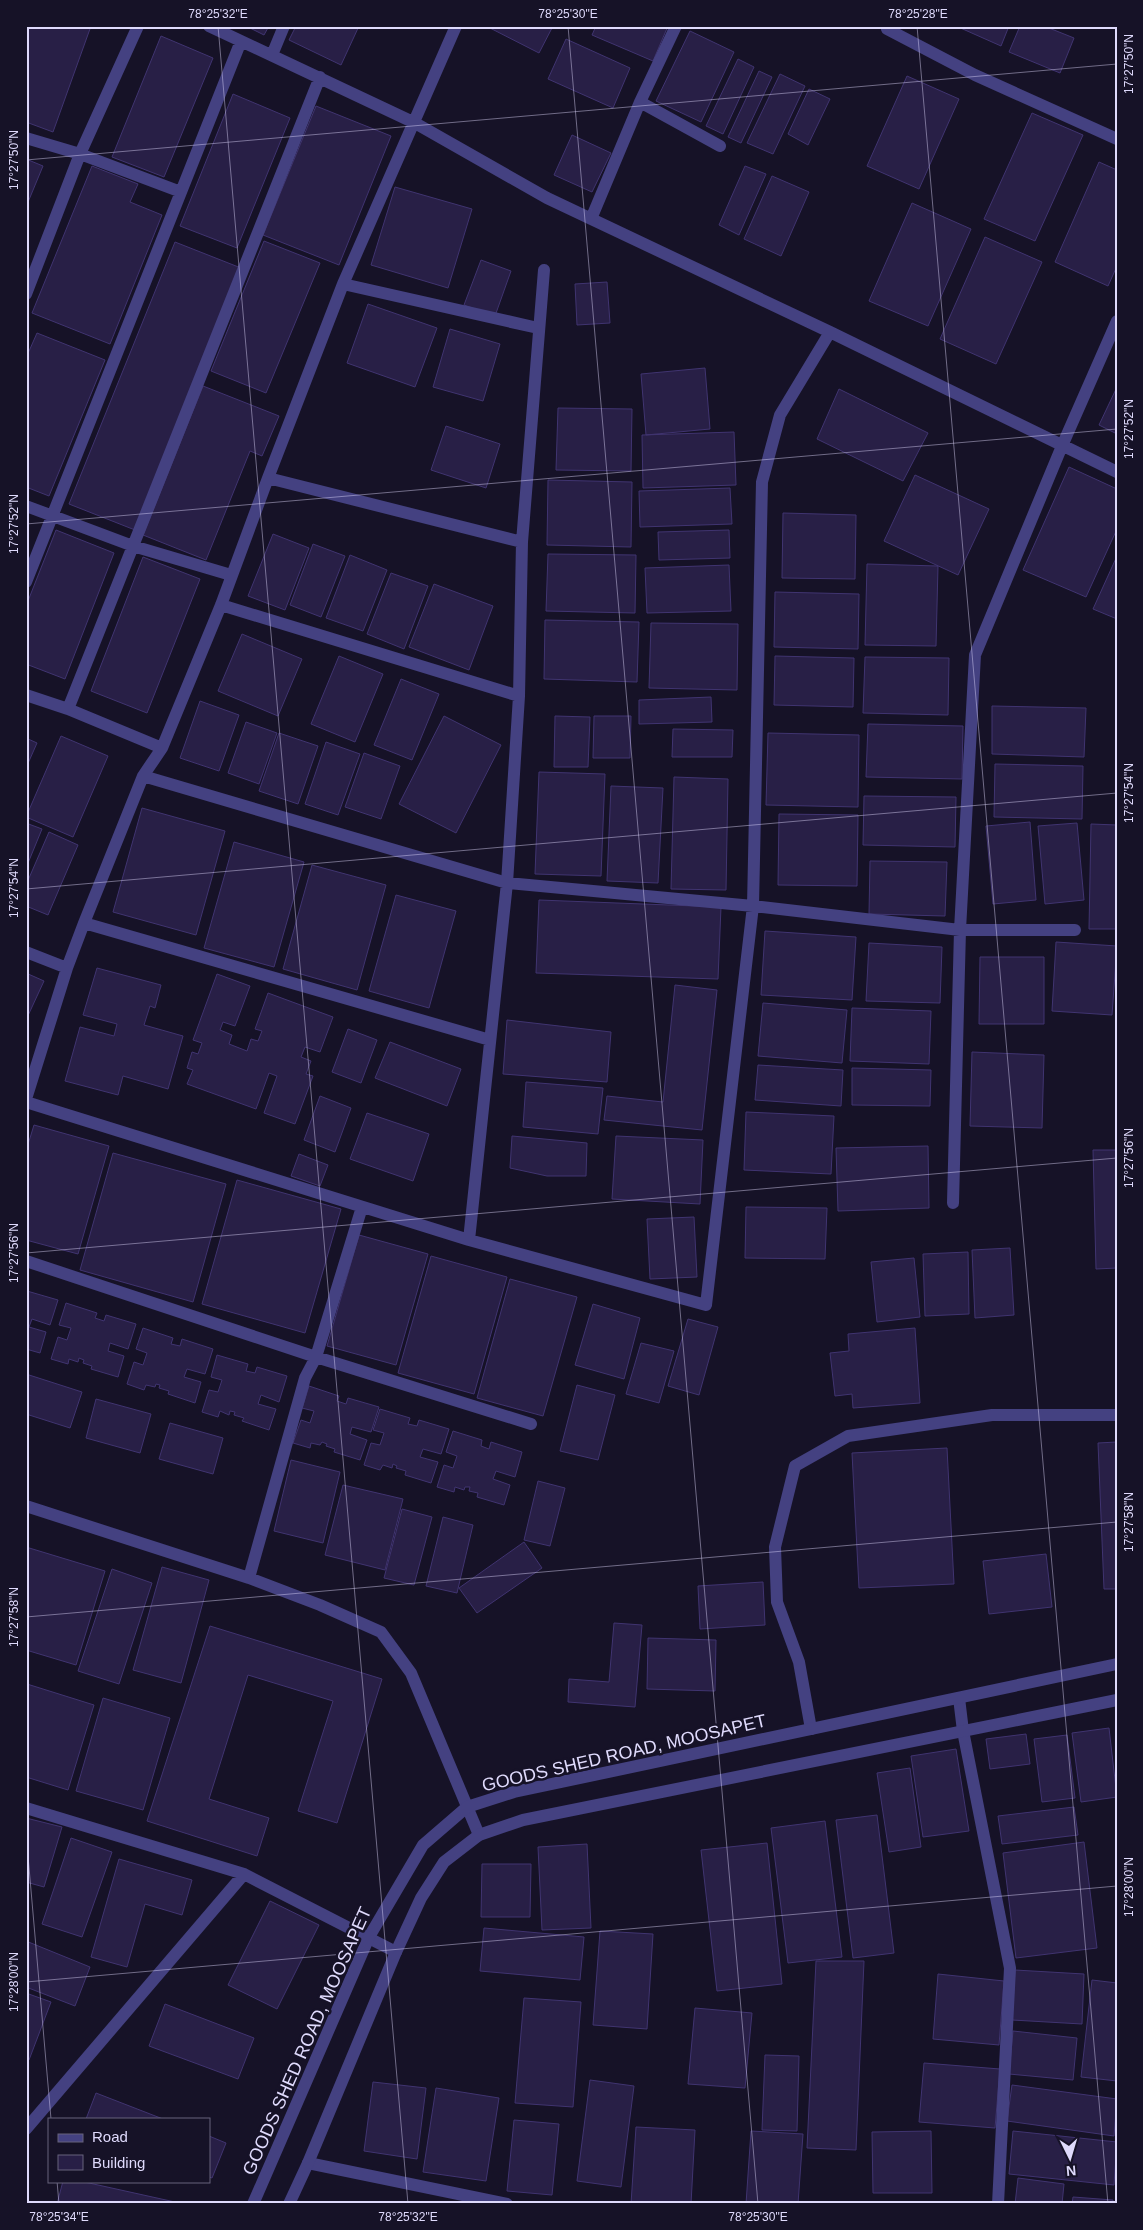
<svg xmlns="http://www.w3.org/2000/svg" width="1143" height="2230" viewBox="0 0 1143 2230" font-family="Helvetica,sans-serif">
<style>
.building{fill:#281f46;stroke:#403470}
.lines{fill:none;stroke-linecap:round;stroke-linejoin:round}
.service{stroke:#444181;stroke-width:12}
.minor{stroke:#444181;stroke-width:12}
.tertiary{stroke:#444181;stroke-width:12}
.ticks{fill:none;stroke:#dfdafc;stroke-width:1;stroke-opacity:0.45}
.labels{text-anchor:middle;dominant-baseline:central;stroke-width:5;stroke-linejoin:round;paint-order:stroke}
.street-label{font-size:18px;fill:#dfdafc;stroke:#161227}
.neatline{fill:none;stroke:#dfdafc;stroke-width:2}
.ticks-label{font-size:12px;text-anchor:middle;fill:#dfdafc}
</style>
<rect width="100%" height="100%" fill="#161227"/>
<path class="building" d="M 26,26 L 91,26 L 53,132 L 26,122 Z
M 246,26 L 269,26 L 264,35 Z
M 296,26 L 359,26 L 341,65 L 289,40 Z
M 486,26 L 553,26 L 539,53 Z
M 596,26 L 668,26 L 653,61 L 592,35 Z
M 956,26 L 1009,26 L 1001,46 Z
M 1020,26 L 1044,26 L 1074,38 L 1060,73 L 1009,52 Z
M 690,31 L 734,52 L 701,122 L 656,101 Z
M 161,36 L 213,58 L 164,177 L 112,157 Z
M 566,39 L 630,68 L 613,108 L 548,79 Z
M 738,59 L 754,67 L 723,134 L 706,126 Z
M 759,71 L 772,77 L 741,143 L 728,137 Z
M 780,74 L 805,86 L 773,154 L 747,143 Z
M 907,76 L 959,99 L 919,189 L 867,166 Z
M 809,89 L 830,99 L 808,145 L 788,134 Z
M 233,94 L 290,118 L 237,248 L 180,226 Z
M 316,106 L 391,136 L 339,265 L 263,235 Z
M 1032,113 L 1083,135 L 1035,241 L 984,219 Z
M 572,135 L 611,153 L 592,192 L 554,175 Z
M 26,159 L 43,166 L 26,207 Z
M 1099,162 L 1117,170 L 1117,266 L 1108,286 L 1055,262 Z
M 92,166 L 138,184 L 130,202 L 162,215 L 110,344 L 32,313 Z
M 745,166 L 766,174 L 739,235 L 719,225 Z
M 772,176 L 809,192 L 781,256 L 744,239 Z
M 395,187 L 472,209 L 448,288 L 371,265 Z
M 912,203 L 971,229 L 928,326 L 869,301 Z
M 985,237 L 1042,262 L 996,364 L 940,339 Z
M 264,241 L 320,263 L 266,393 L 211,371 Z
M 175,242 L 241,268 L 135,530 L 69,504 Z
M 481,260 L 511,271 L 495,316 L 464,305 Z
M 607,282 L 610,323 L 577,325 L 575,284 Z
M 368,304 L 437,328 L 415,387 L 347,363 Z
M 450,329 L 500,344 L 483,401 L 433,387 Z
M 37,333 L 105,360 L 49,496 L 26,487 L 26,358 Z
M 705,368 L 710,429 L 646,435 L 641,374 Z
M 203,386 L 279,416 L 262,456 L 250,451 L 206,560 L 143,535 Z
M 1117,387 L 1117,434 L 1099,425 Z
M 839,389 L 928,433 L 903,481 L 817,439 Z
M 558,408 L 632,409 L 631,471 L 556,470 Z
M 446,426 L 500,444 L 486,488 L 431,470 Z
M 734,432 L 736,485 L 643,488 L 642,435 Z
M 1069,467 L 1117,489 L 1117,529 L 1086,597 L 1023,570 Z
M 915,475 L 989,509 L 958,575 L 884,541 Z
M 548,480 L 632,482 L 631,547 L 547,545 Z
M 730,488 L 732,524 L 640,527 L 639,491 Z
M 783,513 L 856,515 L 855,579 L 782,578 Z
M 56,530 L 114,553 L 65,679 L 26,664 L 26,606 Z
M 729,530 L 730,558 L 659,560 L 658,532 Z
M 273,534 L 309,548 L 285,610 L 248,596 Z
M 313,544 L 345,556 L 321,617 L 290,605 Z
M 548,554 L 636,555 L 635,613 L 546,611 Z
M 350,555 L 387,570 L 363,631 L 326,618 Z
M 1117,556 L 1117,619 L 1093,609 Z
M 143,557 L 200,579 L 147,713 L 91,691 Z
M 867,564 L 938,566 L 936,646 L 865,645 Z
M 729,565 L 731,611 L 647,613 L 645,568 Z
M 391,573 L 428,586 L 404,649 L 367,634 Z
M 434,584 L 493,606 L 469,670 L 409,647 Z
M 775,592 L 859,594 L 858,649 L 774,647 Z
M 545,620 L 639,622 L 637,682 L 544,679 Z
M 651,623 L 738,624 L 737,690 L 649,688 Z
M 242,634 L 302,659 L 278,716 L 218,691 Z
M 339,656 L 383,674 L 355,742 L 311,724 Z
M 775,656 L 854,658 L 853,707 L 774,705 Z
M 865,657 L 949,658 L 948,715 L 863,713 Z
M 401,679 L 439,694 L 412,760 L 374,745 Z
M 711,697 L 712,722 L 639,724 L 639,700 Z
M 200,701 L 239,715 L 219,771 L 180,758 Z
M 992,706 L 1086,708 L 1084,757 L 992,754 Z
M 444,716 L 501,745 L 456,833 L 399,804 Z
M 555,716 L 590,717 L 588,767 L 554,767 Z
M 594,716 L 631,716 L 630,758 L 593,758 Z
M 246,722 L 277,733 L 259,784 L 228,773 Z
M 868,724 L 963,726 L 962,779 L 866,777 Z
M 673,729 L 733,730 L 732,757 L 672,757 Z
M 279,733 L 318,746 L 298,804 L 259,791 Z
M 768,733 L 859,735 L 858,807 L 766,805 Z
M 61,736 L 108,756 L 73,837 L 26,817 Z
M 26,738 L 37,743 L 26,768 Z
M 326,742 L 360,754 L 338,815 L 305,804 Z
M 364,753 L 400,766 L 381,819 L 345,807 Z
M 995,764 L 1083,766 L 1082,819 L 994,817 Z
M 539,772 L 605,774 L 601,876 L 535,874 Z
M 674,777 L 728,779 L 726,890 L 671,889 Z
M 611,786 L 663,788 L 658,883 L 607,881 Z
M 864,796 L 956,797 L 955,847 L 863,845 Z
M 142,808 L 225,831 L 196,935 L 113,912 Z
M 779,814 L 858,815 L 857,886 L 778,885 Z
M 1030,822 L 1036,900 L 993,904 L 986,826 Z
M 26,823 L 42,829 L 26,868 Z
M 1077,823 L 1084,900 L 1045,904 L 1038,826 Z
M 1091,824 L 1117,825 L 1117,929 L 1089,929 Z
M 49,832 L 78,845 L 48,915 L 26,906 L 26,885 Z
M 234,842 L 304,862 L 274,967 L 204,948 Z
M 870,861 L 947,862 L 945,916 L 869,914 Z
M 312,865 L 386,885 L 357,990 L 283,969 Z
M 396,895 L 456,911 L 429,1008 L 369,991 Z
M 539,900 L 721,907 L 718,979 L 536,973 Z
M 765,931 L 856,937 L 852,1000 L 761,995 Z
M 1056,942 L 1117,946 L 1112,1015 L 1052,1011 Z
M 869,943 L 942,947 L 940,1003 L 866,1001 Z
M 980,957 L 1044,957 L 1044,1024 L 979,1024 Z
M 97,968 L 161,985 L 155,1008 L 150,1006 L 144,1025 L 183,1036 L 168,1089 L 123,1076 L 118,1095 L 65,1081 L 80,1027 L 114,1036 L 117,1024 L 83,1015 Z
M 26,973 L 44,981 L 26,1020 Z
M 217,974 L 250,986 L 235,1026 L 223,1022 L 220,1030 L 232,1035 L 229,1044 L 247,1051 L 251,1039 L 258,1041 L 262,1031 L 255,1029 L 268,993 L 333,1017 L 320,1052 L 305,1047 L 301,1057 L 311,1061 L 306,1074 L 313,1076 L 295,1124 L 264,1113 L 277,1076 L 269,1073 L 256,1109 L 187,1084 L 193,1070 L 187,1068 L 192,1052 L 198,1054 L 202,1043 L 193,1040 Z
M 675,985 L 717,990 L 702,1130 L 604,1120 L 607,1096 L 663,1102 Z
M 763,1003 L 847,1010 L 842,1063 L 758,1056 Z
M 852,1008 L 931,1011 L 929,1064 L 850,1061 Z
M 507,1020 L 611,1032 L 607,1082 L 503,1074 Z
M 348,1029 L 377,1040 L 361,1083 L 332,1072 Z
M 390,1042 L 461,1069 L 447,1106 L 375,1078 Z
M 972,1052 L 1044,1055 L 1042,1128 L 970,1126 Z
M 758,1065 L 843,1070 L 841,1106 L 755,1100 Z
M 852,1068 L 931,1070 L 930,1106 L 852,1105 Z
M 526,1082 L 603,1088 L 598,1134 L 523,1127 Z
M 320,1096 L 351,1108 L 335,1152 L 304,1140 Z
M 746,1112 L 834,1116 L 831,1174 L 744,1170 Z
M 367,1113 L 429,1134 L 413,1181 L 350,1159 Z
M 34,1125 L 109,1146 L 78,1254 L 26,1240 L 26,1151 Z
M 512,1136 L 587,1143 L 586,1176 L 547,1176 L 510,1168 Z
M 616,1136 L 703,1140 L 700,1204 L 612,1199 Z
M 928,1146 L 929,1208 L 838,1211 L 836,1148 Z
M 1093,1150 L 1117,1150 L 1117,1268 L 1096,1269 Z
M 113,1153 L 226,1184 L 193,1302 L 80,1270 Z
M 299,1154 L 328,1165 L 320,1186 L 291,1176 Z
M 237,1180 L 341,1209 L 305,1333 L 202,1304 Z
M 746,1207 L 827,1208 L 825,1259 L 745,1258 Z
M 694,1217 L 697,1277 L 650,1279 L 647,1219 Z
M 359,1235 L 428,1254 L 396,1365 L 327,1346 Z
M 1010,1248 L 1014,1315 L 975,1318 L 972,1250 Z
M 968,1252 L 969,1314 L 925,1316 L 923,1254 Z
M 431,1256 L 507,1277 L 474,1394 L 398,1373 Z
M 914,1258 L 920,1317 L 877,1322 L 871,1262 Z
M 510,1279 L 577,1297 L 543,1416 L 477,1398 Z
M 27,1291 L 58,1300 L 50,1325 L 32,1319 L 29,1327 L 46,1332 L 40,1353 L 26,1349 Z
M 66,1303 L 97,1313 L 95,1318 L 104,1321 L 106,1315 L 136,1324 L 128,1349 L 110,1343 L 108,1351 L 124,1356 L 118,1377 L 91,1369 L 92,1366 L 83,1363 L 84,1360 L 79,1358 L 78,1362 L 69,1359 L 68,1364 L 51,1359 L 58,1337 L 67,1340 L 71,1328 L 59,1325 Z
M 593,1304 L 640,1318 L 624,1379 L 575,1365 Z
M 688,1319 L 718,1327 L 699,1395 L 668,1386 Z
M 143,1328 L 173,1338 L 171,1344 L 180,1346 L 182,1339 L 213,1349 L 205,1374 L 187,1369 L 184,1377 L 201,1382 L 195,1403 L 168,1394 L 169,1391 L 159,1388 L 160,1385 L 156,1384 L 155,1387 L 146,1385 L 144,1390 L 127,1384 L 134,1362 L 143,1365 L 147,1353 L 136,1349 Z
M 915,1328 L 920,1403 L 853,1408 L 852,1394 L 835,1396 L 830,1353 L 849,1351 L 848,1334 Z
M 641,1343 L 674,1351 L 659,1403 L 626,1394 Z
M 217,1355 L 248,1364 L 246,1371 L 255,1373 L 257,1367 L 287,1376 L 279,1402 L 261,1395 L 258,1404 L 276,1409 L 269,1430 L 242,1421 L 244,1418 L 234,1415 L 235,1412 L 230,1411 L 229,1415 L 220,1411 L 218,1417 L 202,1412 L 209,1390 L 218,1392 L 222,1380 L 211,1377 Z
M 26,1374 L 82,1392 L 70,1428 L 26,1414 Z
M 577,1385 L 615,1395 L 598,1460 L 560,1451 Z
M 309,1386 L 339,1396 L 337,1401 L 346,1404 L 348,1398 L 379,1407 L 371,1432 L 352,1427 L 350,1434 L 367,1440 L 360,1460 L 334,1452 L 335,1449 L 326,1446 L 327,1444 L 322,1442 L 320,1445 L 311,1443 L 310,1448 L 293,1443 L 301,1420 L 310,1423 L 314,1411 L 302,1408 Z
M 96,1399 L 151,1414 L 140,1453 L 86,1438 Z
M 380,1409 L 410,1418 L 408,1424 L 417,1426 L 419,1420 L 449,1429 L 441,1454 L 423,1449 L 420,1457 L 438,1462 L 431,1483 L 405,1475 L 406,1471 L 396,1468 L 397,1466 L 393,1464 L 392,1468 L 383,1465 L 380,1470 L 364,1465 L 371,1443 L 380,1445 L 384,1433 L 373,1430 Z
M 170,1423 L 223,1438 L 213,1474 L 159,1459 Z
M 453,1431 L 482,1440 L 481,1446 L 489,1449 L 491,1442 L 522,1452 L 515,1477 L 496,1471 L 493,1479 L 510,1485 L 504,1505 L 477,1497 L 478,1493 L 469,1491 L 470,1487 L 465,1487 L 464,1490 L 455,1487 L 454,1492 L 437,1487 L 444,1465 L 453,1468 L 457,1456 L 446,1452 Z
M 1117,1442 L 1117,1589 L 1104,1589 L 1098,1443 Z
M 947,1448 L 954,1584 L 859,1588 L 852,1453 Z
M 291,1460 L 340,1472 L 323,1543 L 274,1531 Z
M 538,1481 L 565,1488 L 550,1546 L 524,1540 Z
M 343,1485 L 403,1499 L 385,1570 L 325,1555 Z
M 402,1509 L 432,1517 L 414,1585 L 384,1578 Z
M 443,1517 L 473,1525 L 457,1593 L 426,1586 Z
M 524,1542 L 542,1568 L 477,1613 L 459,1588 Z
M 26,1547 L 105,1571 L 76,1665 L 26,1650 Z
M 1046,1554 L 1052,1607 L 989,1614 L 983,1561 Z
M 162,1567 L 209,1580 L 181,1683 L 133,1670 Z
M 112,1569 L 152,1583 L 119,1684 L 78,1671 Z
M 763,1582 L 765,1625 L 700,1629 L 698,1586 Z
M 614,1623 L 642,1625 L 635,1707 L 568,1702 L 569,1679 L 609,1682 Z
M 210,1626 L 382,1679 L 337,1823 L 298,1811 L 333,1701 L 248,1675 L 209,1799 L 269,1818 L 257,1856 L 147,1821 Z
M 648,1638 L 716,1640 L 715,1691 L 647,1689 Z
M 27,1684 L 94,1705 L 68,1790 L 26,1777 Z
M 103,1698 L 170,1718 L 143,1810 L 76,1791 Z
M 1109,1728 L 1117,1797 L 1081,1802 L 1072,1733 Z
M 1026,1734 L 1030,1764 L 990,1769 L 986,1739 Z
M 1067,1735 L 1075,1798 L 1042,1802 L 1034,1739 Z
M 956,1749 L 969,1831 L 923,1837 L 911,1756 Z
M 910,1768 L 921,1847 L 889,1852 L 877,1773 Z
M 1074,1807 L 1078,1835 L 1002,1844 L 998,1816 Z
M 877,1815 L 894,1953 L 853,1958 L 836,1820 Z
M 26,1818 L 62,1827 L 44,1887 L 26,1882 Z
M 825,1821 L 842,1957 L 788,1963 L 771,1828 Z
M 71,1838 L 112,1852 L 82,1937 L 42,1924 Z
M 1084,1842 L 1097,1948 L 1016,1958 L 1003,1853 Z
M 767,1843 L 782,1984 L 717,1991 L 701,1850 Z
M 587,1844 L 591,1928 L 542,1930 L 538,1847 Z
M 119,1859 L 192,1880 L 182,1915 L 145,1904 L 127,1967 L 91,1957 Z
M 482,1864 L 531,1864 L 530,1917 L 481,1917 Z
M 270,1901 L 319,1925 L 277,2009 L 228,1985 Z
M 484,1928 L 584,1937 L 580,1980 L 480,1971 Z
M 600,1931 L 653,1934 L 647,2029 L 593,2025 Z
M 26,1941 L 90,1967 L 75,2006 L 26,1987 Z
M 816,1961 L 864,1961 L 856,2150 L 807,2148 Z
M 1015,1970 L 1084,1974 L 1082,2024 L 1012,2020 Z
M 938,1974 L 1004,1981 L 999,2045 L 933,2039 Z
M 1092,1980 L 1117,1983 L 1117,2081 L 1081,2077 Z
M 26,1993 L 51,2002 L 29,2060 L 26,2059 Z
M 524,1998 L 581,2002 L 573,2107 L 515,2103 Z
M 165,2004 L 254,2038 L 238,2079 L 149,2046 Z
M 695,2008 L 752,2013 L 745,2088 L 688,2084 Z
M 1013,2031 L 1077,2038 L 1073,2080 L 1009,2074 Z
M 765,2055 L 799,2056 L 797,2131 L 762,2130 Z
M 924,2063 L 1000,2069 L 995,2128 L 919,2122 Z
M 590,2080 L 634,2086 L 621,2187 L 577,2181 Z
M 373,2082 L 426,2088 L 417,2159 L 364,2151 Z
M 1012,2085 L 1117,2099 L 1114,2136 L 1007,2121 Z
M 436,2088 L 499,2098 L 486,2181 L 423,2172 Z
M 96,2093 L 163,2119 L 86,2119 Z
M 514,2120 L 559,2124 L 552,2195 L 507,2191 Z
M 636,2127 L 695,2130 L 691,2204 L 631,2204 Z
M 751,2131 L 803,2134 L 798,2204 L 746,2204 Z
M 931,2131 L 932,2193 L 873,2193 L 872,2132 Z
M 1013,2131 L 1117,2142 L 1114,2185 L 1009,2174 Z
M 209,2136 L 226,2143 L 212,2178 L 209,2177 Z
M 1018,2178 L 1064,2184 L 1062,2204 L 1015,2204 Z
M 63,2181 L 80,2181 L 184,2204 L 57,2204 Z
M 1073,2197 L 1113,2200 L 1113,2204 L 1072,2204 Z"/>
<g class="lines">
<path class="service" d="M 811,1729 L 799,1662 L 777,1602 L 775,1547 L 795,1466 L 848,1436 L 992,1415 L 1117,1415"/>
<path class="minor" d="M 209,26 L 415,123 L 547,198 L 830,332 L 1117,472
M 887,29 L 975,75 L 1117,139
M 272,55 L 284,26
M 640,102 L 720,146
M 26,138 L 80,154 L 181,192
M 591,219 L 640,102 L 676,26
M 343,284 L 538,328
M 26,294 L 80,154 L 138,26
M 268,478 L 522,542
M 26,506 L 133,546 L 231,575
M 26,582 L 241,41
M 221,605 L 519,696
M 26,695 L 68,709 L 162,748
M 68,709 L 320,77
M 143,776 L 507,883 L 753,906 L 960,930 L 1075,930
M 84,923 L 490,1040
M 26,952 L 67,968
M 26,1099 L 67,968 L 84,923 L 143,776 L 162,748 L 221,605 L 268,478 L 343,284 L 456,26
M 26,1102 L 469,1240 L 706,1305 L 753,906 L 762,482 L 780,415 L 830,332
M 953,1203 L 960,930 L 975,655 L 1062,446 L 1117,321
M 469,1240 L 507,883 L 519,696 L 522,542 L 544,270
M 26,1261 L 316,1357 L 531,1424
M 26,1506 L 249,1578 L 320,1605 L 381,1632 L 411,1673 L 479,1835
M 249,1578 L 305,1378 L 316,1357 L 362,1207
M 959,1698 L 963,1731 L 1010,1968 L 998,2204
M 26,1808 L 244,1874 L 396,1952
M 26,2129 L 244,1874
M 308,2163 L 507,2204"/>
<path class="tertiary" d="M 253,2204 L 369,1937 L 423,1845 L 467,1807 L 514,1792 L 1117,1664
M 289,2204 L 308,2163 L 396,1952 L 421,1898 L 444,1862 L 479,1835 L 523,1820 L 1117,1700"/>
</g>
<path class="ticks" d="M 218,26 L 408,2204M 568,26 L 758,2204M 917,26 L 1108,2204M 26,160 L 1117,64M 26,524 L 1117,429M 26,889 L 1117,793M 26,1253 L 1117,1158M 26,1617 L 1117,1522M 26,1833 L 51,2119M 26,1982 L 1117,1886M 57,2181 L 59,2204"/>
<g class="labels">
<g class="street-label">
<text transform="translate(624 1753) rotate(-13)">GOODS SHED ROAD, MOOSAPET</text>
<text transform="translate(307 2041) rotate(-66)">GOODS SHED ROAD, MOOSAPET</text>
</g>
</g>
<rect width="1143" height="2230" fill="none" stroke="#161227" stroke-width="55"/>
<rect x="48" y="2118" width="162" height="65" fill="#161227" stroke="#66627c"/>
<rect x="58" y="2134" width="25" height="8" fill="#444181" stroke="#66627c"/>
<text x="92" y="2142" font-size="15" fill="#dfdafc">Road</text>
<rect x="58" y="2155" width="25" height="15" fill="#281f46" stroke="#66627c"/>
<text x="92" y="2168" font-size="15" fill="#dfdafc">Building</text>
<g transform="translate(1070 2158) rotate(175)" stroke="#161227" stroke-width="4" paint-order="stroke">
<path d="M0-4L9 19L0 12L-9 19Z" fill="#dfdafc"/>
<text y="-8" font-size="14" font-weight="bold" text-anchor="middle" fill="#dfdafc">N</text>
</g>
<rect x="28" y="28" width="1088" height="2174" class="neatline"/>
<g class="ticks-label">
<text x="218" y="18">78°25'32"E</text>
<text x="568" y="18">78°25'30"E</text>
<text x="918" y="18">78°25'28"E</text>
<text transform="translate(1129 64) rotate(-90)" y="4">17°27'50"N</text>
<text transform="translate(14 160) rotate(-90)" y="4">17°27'50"N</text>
<text transform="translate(1129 429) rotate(-90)" y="4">17°27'52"N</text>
<text transform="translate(14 524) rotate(-90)" y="4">17°27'52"N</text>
<text transform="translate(1129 793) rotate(-90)" y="4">17°27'54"N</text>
<text transform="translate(14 888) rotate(-90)" y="4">17°27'54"N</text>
<text transform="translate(1129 1158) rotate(-90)" y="4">17°27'56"N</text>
<text transform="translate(14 1253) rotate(-90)" y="4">17°27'56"N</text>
<text transform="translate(1129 1522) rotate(-90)" y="4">17°27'58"N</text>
<text transform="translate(14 1617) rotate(-90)" y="4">17°27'58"N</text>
<text transform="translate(1129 1887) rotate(-90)" y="4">17°28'00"N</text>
<text transform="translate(14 1982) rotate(-90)" y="4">17°28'00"N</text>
<text x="59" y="2221">78°25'34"E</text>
<text x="408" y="2221">78°25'32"E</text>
<text x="758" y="2221">78°25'30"E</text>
</g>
</svg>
